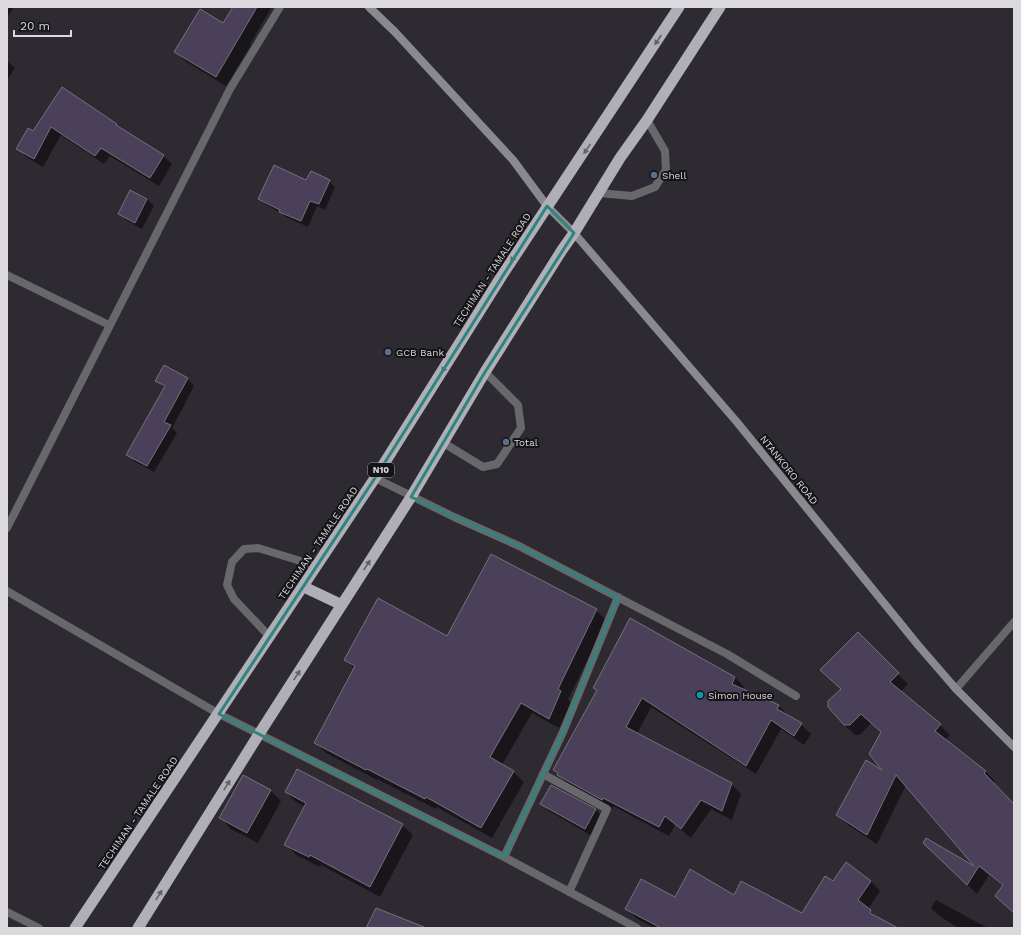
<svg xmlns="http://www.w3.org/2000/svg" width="1021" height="935" viewBox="0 0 1021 935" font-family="'Work Sans',sans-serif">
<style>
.shadow{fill:#0007}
.building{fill:#4b405a;stroke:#747179}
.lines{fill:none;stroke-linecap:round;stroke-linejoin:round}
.service{stroke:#68676b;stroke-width:8}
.minor{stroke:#68676b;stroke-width:8}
.secondary{stroke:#8a898f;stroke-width:8}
.trunk{stroke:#b0aeb6;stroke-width:11}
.oneway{fill:#626066}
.marked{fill:none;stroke:#2e857f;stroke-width:3;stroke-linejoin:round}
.service-dot{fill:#5c6f8a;stroke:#141316;stroke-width:1.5}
.culture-dot{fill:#0f9aa8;stroke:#141316;stroke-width:1.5}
.labels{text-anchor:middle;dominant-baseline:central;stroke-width:4;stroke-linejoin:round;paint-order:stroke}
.shield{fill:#141316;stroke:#9f9ea2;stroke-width:1}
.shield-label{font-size:9px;font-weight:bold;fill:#dbd9de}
.poi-label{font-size:10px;fill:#dbd9de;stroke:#141316;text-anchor:start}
.street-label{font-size:10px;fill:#dbd9de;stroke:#141316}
</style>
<rect width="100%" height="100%" fill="#2d2a31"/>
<path class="shadow" d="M 7,7 L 14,7 L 7,17 Z
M 234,7 L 272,7 L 250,44 L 251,45 L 226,86 L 185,61 L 175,52 L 223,25 Z
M 7,61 L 15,68 L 7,80 Z
M 62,89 L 116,125 L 121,129 L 163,156 L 172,164 L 159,186 L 110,156 L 104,164 L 61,135 L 43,167 L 26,157 L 18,148 L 33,132 Z
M 329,181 L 335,187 L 325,210 L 317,206 L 308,227 L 286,217 L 281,213 L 265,204 L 259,198 L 307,182 Z
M 147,199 L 154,206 L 142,229 L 126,220 L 119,214 Z
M 188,379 L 194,386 L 172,428 L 177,433 L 154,472 L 134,461 L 128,454 L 165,388 L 156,380 Z
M 596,610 L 607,621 L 568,699 L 571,703 L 559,728 L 532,713 L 502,765 L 513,772 L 524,782 L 492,838 L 437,807 L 436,809 L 377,779 L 377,780 L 326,753 L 316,743 L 355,669 L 345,659 L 447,637 Z
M 858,634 L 908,684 L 900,692 L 940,725 L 950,735 L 945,740 L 985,771 L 995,781 L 993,784 L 1014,805 L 1014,913 L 996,896 L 1003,886 L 989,875 L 977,894 L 924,842 L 926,839 L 978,869 L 906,785 L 877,844 L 848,825 L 838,815 L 886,773 L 882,732 L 871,723 L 860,735 L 855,735 L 844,725 L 842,689 Z
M 735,677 L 744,687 L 743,690 L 779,706 L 788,715 L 788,716 L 801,724 L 811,734 L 804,745 L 781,729 L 756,774 L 651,707 L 637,734 L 731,784 L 741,794 L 732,820 L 711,809 L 691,838 L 675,825 L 669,836 L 613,806 L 612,809 L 567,784 L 554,770 L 597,691 L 594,688 Z
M 552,786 L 596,810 L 603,817 L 592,836 L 549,811 L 542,804 Z
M 270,790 L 281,801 L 258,843 L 231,829 L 221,818 Z
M 286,792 L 402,825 L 413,835 L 380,897 L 321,865 L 320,867 L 296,855 L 286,844 L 306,807 L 296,802 Z
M 871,881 L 880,891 L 868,909 L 879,919 L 896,928 L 654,928 L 636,918 L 626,908 L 676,899 L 734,897 L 802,914 L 833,883 Z
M 936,900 L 988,928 L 958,928 L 938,915 L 931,908 Z"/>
<path class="building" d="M 233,7 L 257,7 L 216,77 L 174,52 L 200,9 L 223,23 Z
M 62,87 L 117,124 L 116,125 L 164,155 L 150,178 L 101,148 L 95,156 L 51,127 L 34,159 L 16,149 L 28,128 L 33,131 Z
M 274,165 L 306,180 L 311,171 L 330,180 L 319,204 L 310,201 L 301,221 L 279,212 L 280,210 L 258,199 Z
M 130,190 L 147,199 L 135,223 L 118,214 Z
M 164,365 L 188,378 L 164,422 L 171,425 L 147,466 L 126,455 L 165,386 L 155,381 Z
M 491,554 L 597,609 L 558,689 L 561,691 L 549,719 L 521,703 L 490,757 L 514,771 L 481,828 L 426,797 L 425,799 L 367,769 L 366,770 L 314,743 L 355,666 L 344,660 L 378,598 L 447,636 Z
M 630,618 L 735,677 L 732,684 L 779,705 L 777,709 L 802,723 L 794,736 L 771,720 L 746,766 L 642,698 L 626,727 L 732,783 L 722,811 L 701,800 L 681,829 L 665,816 L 659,827 L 603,798 L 602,800 L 557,775 L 558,773 L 553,770 L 597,690 L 593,688 Z
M 858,632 L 899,673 L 890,682 L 941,724 L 935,731 L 986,771 L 984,773 L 1014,804 L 1014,913 L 995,896 L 1003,885 L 979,866 L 967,885 L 923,843 L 926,838 L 974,866 L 896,775 L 867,835 L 836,815 L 866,760 L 882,770 L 869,754 L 881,732 L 861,714 L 850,725 L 844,725 L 828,707 L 828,701 L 841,689 L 820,670 Z
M 297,769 L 403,824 L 370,887 L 310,855 L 309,857 L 284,845 L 306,803 L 285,792 Z
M 243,775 L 271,790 L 247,833 L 219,818 Z
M 551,785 L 596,809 L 585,829 L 540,804 Z
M 846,862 L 871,881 L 858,900 L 871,910 L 870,913 L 898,928 L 661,928 L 625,909 L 641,879 L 675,897 L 690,869 L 734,895 L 741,881 L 802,913 L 825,876 L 833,881 Z
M 376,908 L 424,927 L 424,928 L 366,928 Z"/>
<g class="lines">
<path class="service" d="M 599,193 L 632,196 L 655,187 L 666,170 L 665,151 L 647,120
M 442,442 L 483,467 L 497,464 L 521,428 L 518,405 L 485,372
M 270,637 L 234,599 L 227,585 L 232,562 L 244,549 L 258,548 L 317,566"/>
<path class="minor" d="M 7,275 L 109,325
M 375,478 L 454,517 L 519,546 L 727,654 L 796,696
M 7,528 L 230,89 L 280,7
M 7,591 L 219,714 L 504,857 L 637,928
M 956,689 L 1014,622
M 543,774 L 607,809 L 569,892
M 504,857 L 563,732 L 618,597
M 7,912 L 39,928"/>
<path class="secondary" d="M 369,7 L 395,32 L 513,160 L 547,206 L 574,233 L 736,421 L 918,645 L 956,689 L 1014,747"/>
<path class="trunk" d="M 304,587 L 342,605
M 75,928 L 375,478 L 501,277 L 679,7
M 138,928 L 259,734 L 411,497 L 485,372 L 562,250 L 574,233 L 620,158 L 647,120 L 720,7"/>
</g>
<defs><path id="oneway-solid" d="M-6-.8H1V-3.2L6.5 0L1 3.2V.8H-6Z"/></defs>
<g class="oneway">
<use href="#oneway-solid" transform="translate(658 40) rotate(123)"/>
<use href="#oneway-solid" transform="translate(587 149) rotate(124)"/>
<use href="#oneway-solid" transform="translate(514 257) rotate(124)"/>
<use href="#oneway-solid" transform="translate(445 367) rotate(122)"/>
<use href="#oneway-solid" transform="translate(367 565) rotate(-57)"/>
<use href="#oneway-solid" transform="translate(297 675) rotate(-57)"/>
<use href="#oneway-solid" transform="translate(227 785) rotate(-58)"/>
<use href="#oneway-solid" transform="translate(159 895) rotate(-58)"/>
</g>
<path class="marked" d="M 547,206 L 574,233 L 485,372 L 411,497 L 519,546 L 618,597 L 563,732 L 504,857 L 219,714 L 375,478 Z"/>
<g class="service-dot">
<circle cx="654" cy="175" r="4"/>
<circle cx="388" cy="352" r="4"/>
<circle cx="506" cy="442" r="4"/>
</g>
<circle class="culture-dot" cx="700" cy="695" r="4"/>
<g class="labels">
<rect class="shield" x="368" y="463" width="26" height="14" rx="3"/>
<g class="shield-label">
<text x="381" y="470">N10</text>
</g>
<g class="poi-label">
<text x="662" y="175">Shell</text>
<text x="396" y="352">GCB Bank</text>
<text x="514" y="442">Total</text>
<text x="708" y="695">Simon House</text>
</g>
<g class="street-label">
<text transform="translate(492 270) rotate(-57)">TECHIMAN - TAMALE ROAD</text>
<text transform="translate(789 470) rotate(51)">NTANKORO ROAD</text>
<text transform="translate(318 543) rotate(-56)">TECHIMAN - TAMALE ROAD</text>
<text transform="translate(138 813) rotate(-56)">TECHIMAN - TAMALE ROAD</text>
</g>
</g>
<rect width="1021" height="935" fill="none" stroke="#dbd9de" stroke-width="16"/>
<path d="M14 30v6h57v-6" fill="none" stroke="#dbd9de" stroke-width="2"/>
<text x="20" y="30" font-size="12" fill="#dbd9de" stroke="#141316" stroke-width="3" paint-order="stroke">20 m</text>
</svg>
